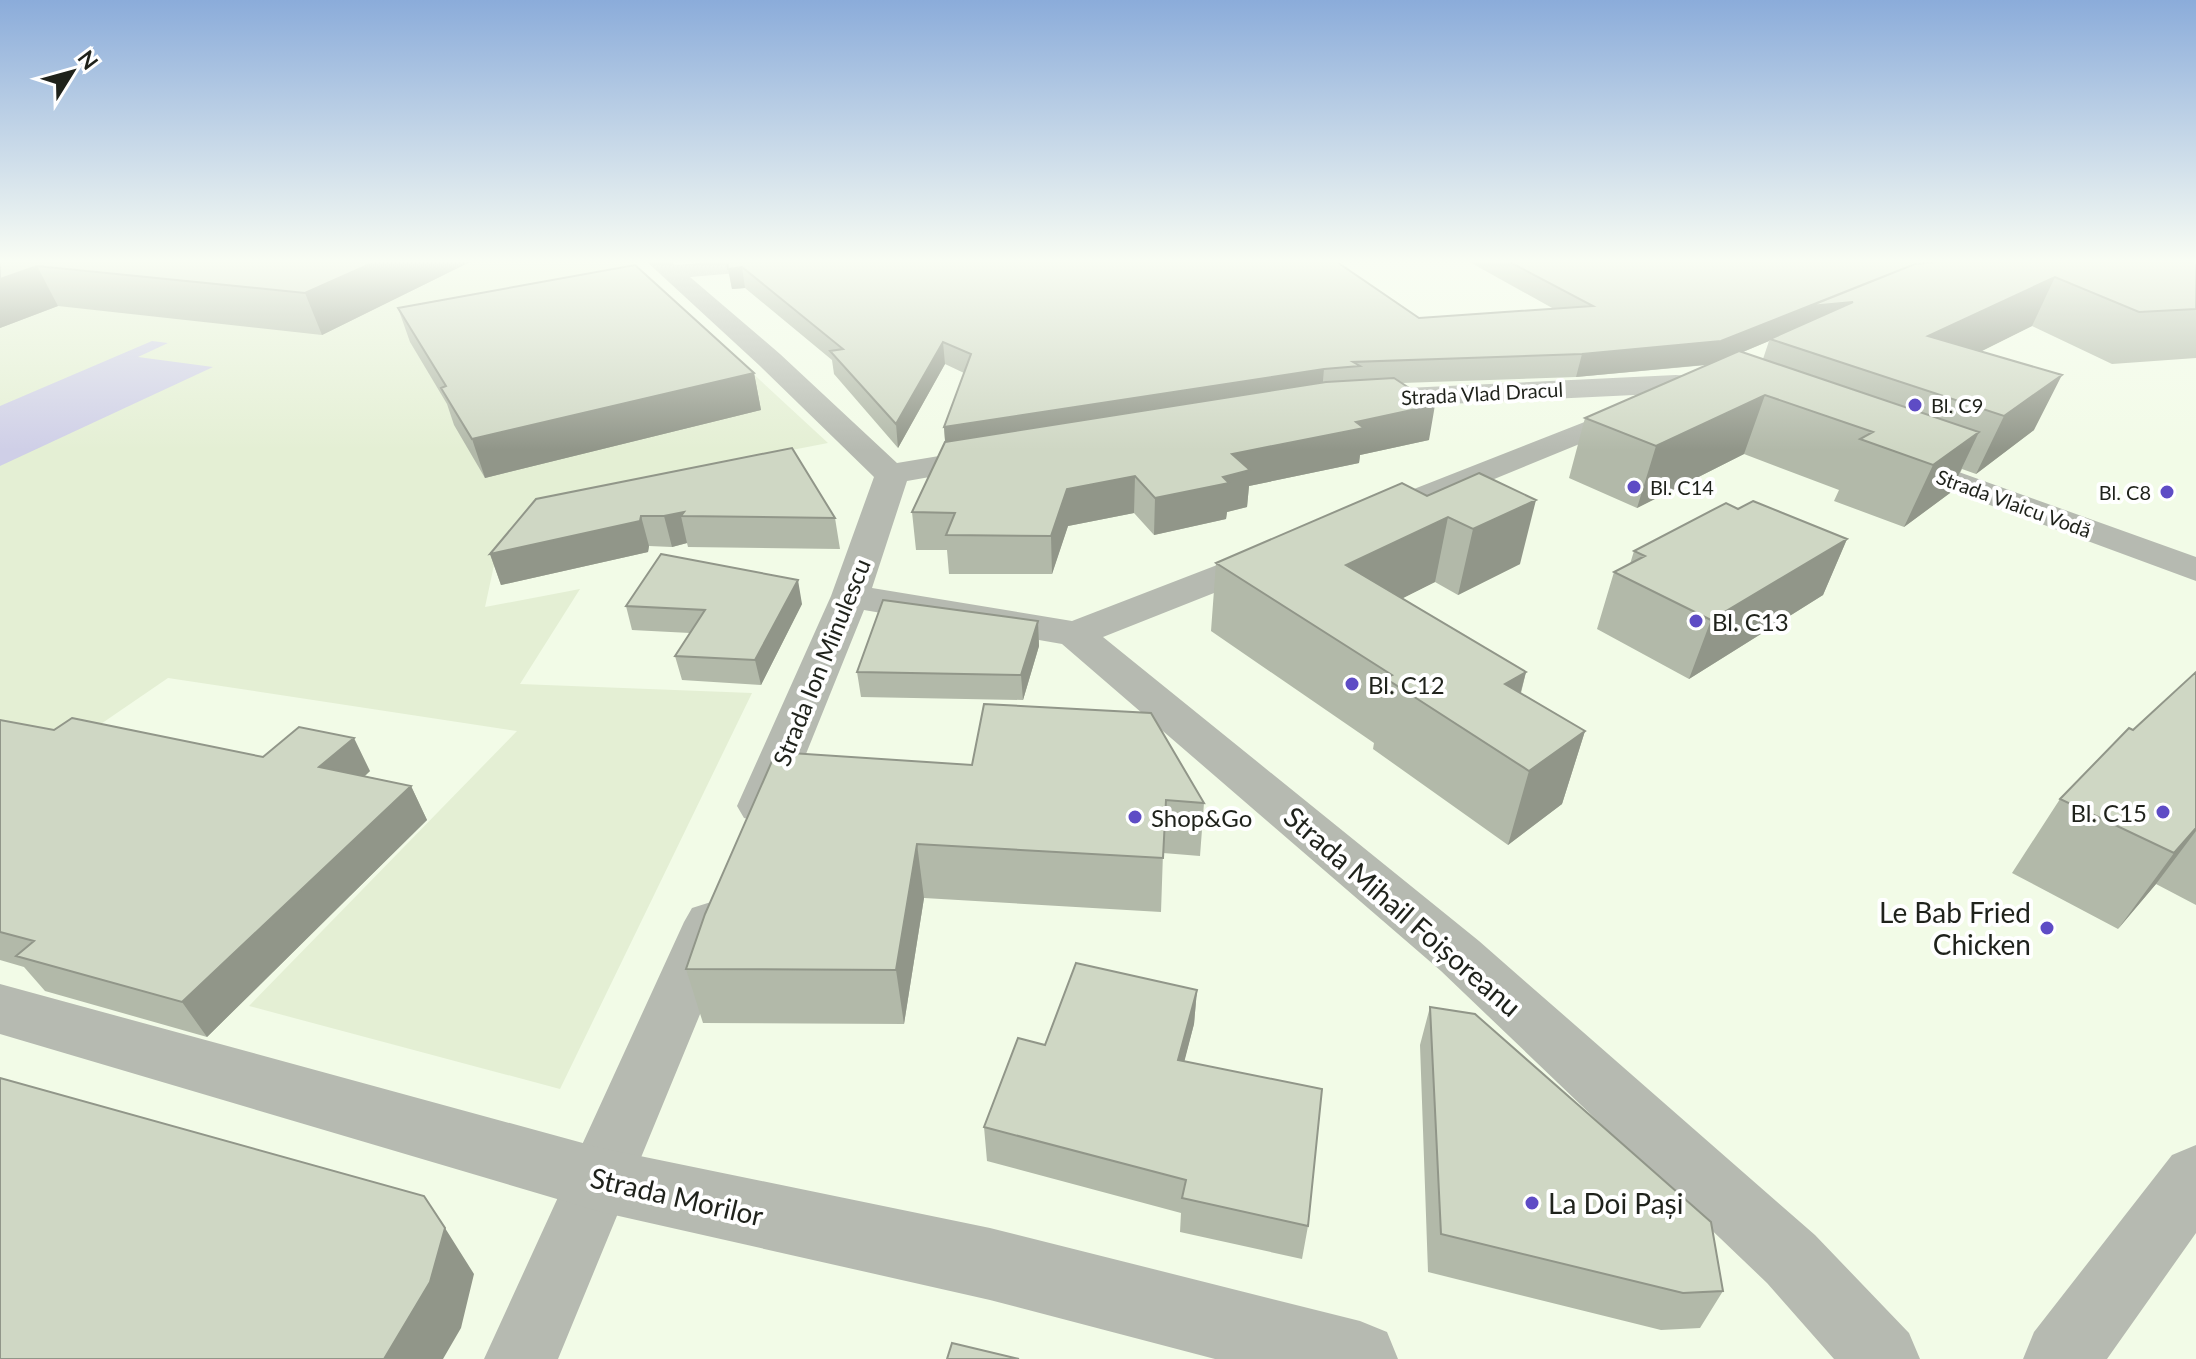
<svg xmlns="http://www.w3.org/2000/svg" width="2196" height="1359" viewBox="0 0 2196 1359" font-family="Lato,sans-serif">
<style>
.built{fill:#e4efd4}
.green{fill:#cfcfe7}
.lines{fill:none;stroke-linecap:round;stroke-linejoin:round}
.minor{fill:#b6bab1;fill-rule:evenodd}
.tertiary{fill:#b6bab1;fill-rule:evenodd}
.wall{fill:#b2b9a9;fill-rule:evenodd}
.shaded-wall{fill:#919689}
.building{fill:#cfd7c4;stroke:#919689;stroke-width:2}
.poi-dot{fill:#5e4cc5;stroke:#fff;stroke-width:3}
.labels{text-anchor:middle;dominant-baseline:central;stroke-width:8;stroke-linejoin:round;paint-order:stroke}
.far-street-label{font-size:20px;fill:#1f221b;stroke:#fff}
.far-poi-label{font-size:20px;fill:#1f221b;stroke:#fff;text-anchor:start}
.poi-label{font-size:24px;fill:#1f221b;stroke:#fff;text-anchor:start}
.street-label{font-size:24px;fill:#1f221b;stroke:#fff}
.near-street-label{font-size:28px;fill:#1f221b;stroke:#fff}
.near-poi-label{font-size:28px;fill:#1f221b;stroke:#fff;text-anchor:end}
</style>
<rect width="100%" height="100%" fill="#f2fbe7"/>
<path class="built" d="M 0,260 L 630,260 L 828,443 L 734,461 L 569,503 L 499,542 L 485,607 L 580,589 L 520,684 L 752,693 L 560,1089 L 249,1006 L 517,731 L 168,678 L 0,793 Z"/>
<path class="green" d="M 152,341 L 168,343 L 138,357 L 213,367 L 0,466 L 0,406 Z"/>
<g class="lines">
<path class="minor" d="M 645,260 L 669,260 L 675,265 L 735,260 L 820,260 L 817,265 L 809,267 L 690,277 L 780,354 L 897,463 L 987,448 L 998,451 L 1003,458 L 998,465 L 907,481 L 872,588 L 1072,621 L 1256,550 L 1269,547 L 1282,550 L 1287,558 L 1282,566 L 1103,637 L 1479,941 L 1815,1235 L 1909,1333 L 1920,1359 L 1834,1359 L 1767,1283 L 1441,971 L 1062,644 L 864,610 L 785,806 L 778,818 L 761,822 L 744,818 L 737,806 L 831,596 L 874,477 L 760,366 Z
M 1676,375 C 1694,376 1720,377 1731,393 L 1727,399 C 1710,403 1694,393 1676,393 L 1365,408 L 1355,405 L 1350,399 L 1355,393 L 1365,390 Z
M 1633,403 L 1643,406 L 1648,412 L 1643,418 L 1387,523 L 1375,526 L 1363,523 L 1358,516 L 1363,509 Z
M 1903,452 L 2196,557 L 2196,581 L 1892,469 L 1887,462 L 1892,455 Z
M 711,902 L 730,908 L 738,922 L 558,1359 L 484,1359 L 684,922 L 692,908 Z"/>
<path class="tertiary" d="M 0,984 L 601,1148 L 990,1228 L 1360,1321 L 1387,1332 L 1398,1359 L 1215,1359 L 990,1300 L 601,1212 L 0,1034 Z
M 2196,1145 L 2196,1233 L 2107,1359 L 2023,1359 L 2034,1332 L 2172,1155 Z"/>
</g>
<path class="wall" d="M 0,260 L 474,260 L 322,335 L 58,306 L 0,328 Z
M 727,260 L 1419,318 L 1554,309 L 1466,260 L 2196,260 L 2196,358 L 2112,364 L 2032,326 L 1981,351 L 2034,430 L 1976,474 L 1962,469 L 1950,493 L 1904,527 L 1834,501 L 1839,490 L 1744,454 L 1637,508 L 1569,478 L 1585,418 L 1707,365 L 1576,377 L 1402,383 L 1429,440 L 1360,455 L 1359,463 L 1249,486 L 1247,507 L 1227,512 L 1226,519 L 1154,535 L 1134,513 L 1068,526 L 1052,574 L 949,574 L 947,550 L 916,550 L 912,512 L 945,442 L 944,427 L 964,373 L 945,364 L 898,448 L 834,374 L 832,360 L 745,288 L 732,289 ZM 1769,341 L 1763,359 L 1743,352 Z
M 398,308 L 754,373 L 761,410 L 485,478 L 454,425 L 447,404 L 410,342 Z
M 1427,496 L 1520,564 L 1458,595 L 1435,582 L 1402,598 L 1526,672 L 1521,693 L 1585,731 L 1562,804 L 1508,845 L 1373,749 L 1374,743 L 1211,631 L 1216,563 Z
M 536,499 L 835,518 L 840,549 L 688,547 L 687,543 L 672,547 L 649,546 L 648,552 L 501,585 L 490,554 Z
M 1738,509 L 1847,539 L 1823,595 L 1689,679 L 1597,629 L 1614,572 L 1630,564 L 1634,551 Z
M 802,604 L 761,685 L 682,680 L 675,656 L 690,633 L 632,630 L 626,606 Z
M 1038,621 L 1039,646 L 1023,700 L 861,697 L 857,672 Z
M 2196,672 L 2196,905 L 2156,884 L 2118,929 L 2012,873 L 2060,799 Z
M 0,720 L 54,730 L 370,771 L 365,776 L 411,786 L 427,820 L 207,1037 L 45,991 L 24,967 L 0,960 Z
M 776,752 L 1204,803 L 1200,856 L 1163,853 L 1161,912 L 924,898 L 904,1024 L 703,1023 L 686,969 Z
M 1197,990 L 1194,1024 L 1184,1061 L 1308,1226 L 1302,1259 L 1180,1232 L 1181,1213 L 987,1161 L 984,1127 L 1045,1045 Z
M 1430,1007 L 1723,1291 L 1700,1328 L 1661,1330 L 1428,1272 L 1420,1045 Z"/>
<path class="shaded-wall" d="M 379,260 L 474,260 L 322,335 L 305,293 Z
M 2014,260 L 1770,339 L 1769,341 L 1714,364 L 1576,377 L 1582,354 L 1889,273 Z
M 37,266 L 58,306 L 0,328 L 0,279 Z
M 742,267 L 745,288 L 732,289 L 728,269 Z
M 2055,277 L 2032,326 L 1912,386 L 1928,336 Z
M 943,342 L 945,364 L 898,448 L 896,424 Z
M 1324,369 L 1322,392 L 946,452 L 944,427 Z
M 754,373 L 761,410 L 485,478 L 472,439 Z
M 2062,375 L 2034,430 L 1976,474 L 2004,416 Z
M 1765,395 L 1744,454 L 1637,508 L 1656,446 Z
M 1435,405 L 1429,440 L 1360,455 L 1359,463 L 1249,486 L 1247,507 L 1227,512 L 1226,519 L 1154,535 L 1155,498 L 1223,477 L 1232,454 L 1356,422 Z
M 1979,432 L 1950,493 L 1904,527 L 1933,465 Z
M 1135,476 L 1134,513 L 1068,526 L 1052,574 L 1051,536 L 1067,489 Z
M 1536,500 L 1520,564 L 1458,595 L 1473,529 Z
M 684,512 L 681,516 L 687,543 L 672,547 L 664,516 Z
M 641,516 L 649,546 L 648,552 L 501,585 L 490,554 Z
M 1448,517 L 1435,582 L 1336,632 L 1346,565 Z
M 1847,539 L 1823,595 L 1689,679 L 1711,620 Z
M 798,580 L 802,604 L 761,685 L 755,660 Z
M 1038,621 L 1039,646 L 1023,700 L 1021,675 Z
M 1526,672 L 1507,744 L 1505,684 Z
M 1585,731 L 1562,804 L 1508,845 L 1529,771 Z
M 354,738 L 370,771 L 337,801 L 319,767 Z
M 411,786 L 427,820 L 207,1037 L 182,1002 Z
M 2196,828 L 2196,831 L 2156,884 L 2118,929 L 2174,853 Z
M 917,844 L 924,898 L 904,1024 L 896,970 Z
M 1197,990 L 1194,1024 L 1176,1094 L 1178,1060 Z
M 445,1228 L 474,1274 L 461,1328 L 443,1359 L 384,1359 Z"/>
<path class="building" d="M 0,260 L 379,260 L 305,293 L 37,266 L 0,279 Z
M 727,260 L 1334,260 L 1419,318 L 1593,306 L 1506,260 L 1954,260 L 1915,264 L 1721,341 L 1582,354 L 1353,362 L 1360,366 L 1324,369 L 944,427 L 971,354 L 943,342 L 896,424 L 830,351 L 843,349 L 742,267 L 728,269 Z
M 1954,260 L 2196,260 L 2196,309 L 2139,312 L 2055,277 L 1928,336 L 2062,375 L 2004,416 L 1770,339 L 1853,302 L 1810,306 L 1915,264 Z
M 635,265 L 754,373 L 472,439 L 441,388 L 446,386 L 398,308 Z
M 1739,351 L 1979,432 L 1933,465 L 1860,439 L 1873,432 L 1765,395 L 1656,446 L 1585,418 Z
M 1394,378 L 1435,405 L 1356,422 L 1364,428 L 1232,454 L 1250,470 L 1223,477 L 1229,483 L 1155,498 L 1135,476 L 1067,489 L 1051,536 L 946,535 L 955,513 L 912,512 L 945,442 L 1326,382 Z
M 792,448 L 835,518 L 681,516 L 684,512 L 664,516 L 641,516 L 640,521 L 490,554 L 536,499 Z
M 1479,473 L 1536,500 L 1473,529 L 1448,517 L 1346,565 L 1526,672 L 1505,684 L 1585,731 L 1529,771 L 1385,678 L 1392,675 L 1216,563 L 1402,483 L 1427,496 Z
M 1753,501 L 1847,539 L 1711,620 L 1614,572 L 1645,556 L 1634,551 L 1726,503 L 1738,509 Z
M 661,554 L 798,580 L 755,660 L 675,656 L 705,610 L 626,606 Z
M 883,600 L 1038,621 L 1021,675 L 857,672 Z
M 2196,672 L 2196,828 L 2174,853 L 2060,799 L 2129,728 L 2133,730 Z
M 984,704 L 1151,713 L 1204,803 L 1166,800 L 1163,858 L 917,844 L 896,970 L 686,969 L 705,914 L 776,752 L 972,765 Z
M 72,718 L 263,757 L 299,727 L 354,738 L 319,767 L 411,786 L 182,1002 L 16,956 L 34,941 L 0,932 L 0,720 L 54,730 Z
M 1076,963 L 1197,990 L 1178,1060 L 1322,1089 L 1308,1226 L 1182,1198 L 1186,1180 L 984,1127 L 1018,1038 L 1045,1045 Z
M 1430,1007 L 1475,1014 L 1711,1222 L 1723,1291 L 1683,1293 L 1441,1234 Z
M 0,1078 L 424,1196 L 445,1228 L 430,1282 L 384,1359 L 0,1359 Z
M 952,1343 L 1019,1359 L 947,1359 Z"/>
<linearGradient id="sky" x2="0" y2="1"><stop stop-color="#8bacda"/><stop offset="0.58" stop-color="#f9fdf4"/><stop offset="1" stop-color="#f9fdf4" stop-opacity="0"/></linearGradient>
<rect width="2196" height="450" fill="url(#sky)"/>
<g class="poi-dot">
<circle cx="1915" cy="405" r="8"/>
<circle cx="1634" cy="487" r="8"/>
<circle cx="2167" cy="492" r="8"/>
<circle cx="1696" cy="621" r="8"/>
<circle cx="1352" cy="684" r="8"/>
<circle cx="2163" cy="812" r="8"/>
<circle cx="1135" cy="817" r="8"/>
<circle cx="2047" cy="928" r="8"/>
<circle cx="1532" cy="1203" r="8"/>
</g>
<g class="labels">
<g class="far-street-label">
<text transform="translate(1482 393) rotate(-3)">Strada Vlad Dracul</text>
<text transform="translate(2014 503) rotate(20)">Strada Vlaicu Vodă</text>
</g>
<g class="far-poi-label">
<text x="1931" y="405">Bl. C9</text>
<text x="1650" y="487">Bl. C14</text>
<text x="2151" y="492" text-anchor="end">Bl. C8</text>
</g>
<g class="poi-label">
<text x="1712" y="621">Bl. C13</text>
<text x="1368" y="684">Bl. C12</text>
<text x="2147" y="812" text-anchor="end">Bl. C15</text>
<text x="1151" y="817">Shop&amp;Go</text>
</g>
<g class="street-label">
<text transform="translate(821 662) rotate(-68)">Strada Ion Minulescu</text>
</g>
<g class="near-street-label">
<text transform="translate(1403 911) rotate(41)">Strada Mihail Foișoreanu</text>
<text transform="translate(677 1196) rotate(13)">Strada Morilor</text>
</g>
<g class="near-poi-label">
<text x="2031" y="912">Le Bab Fried<tspan x="2031" dy="32">Chicken</tspan></text>
<text x="1548" y="1203" text-anchor="start">La Doi Pași</text>
</g>
</g>
<g transform="translate(72 72) rotate(53)" stroke="#ffffff" stroke-width="6" paint-order="stroke">
<path d="M0-6L14 30L0 20L-14 30Z" fill="#1f221b"/>
<text y="-12" font-size="22" font-weight="bold" text-anchor="middle" fill="#1f221b">N</text>
</g>
</svg>
